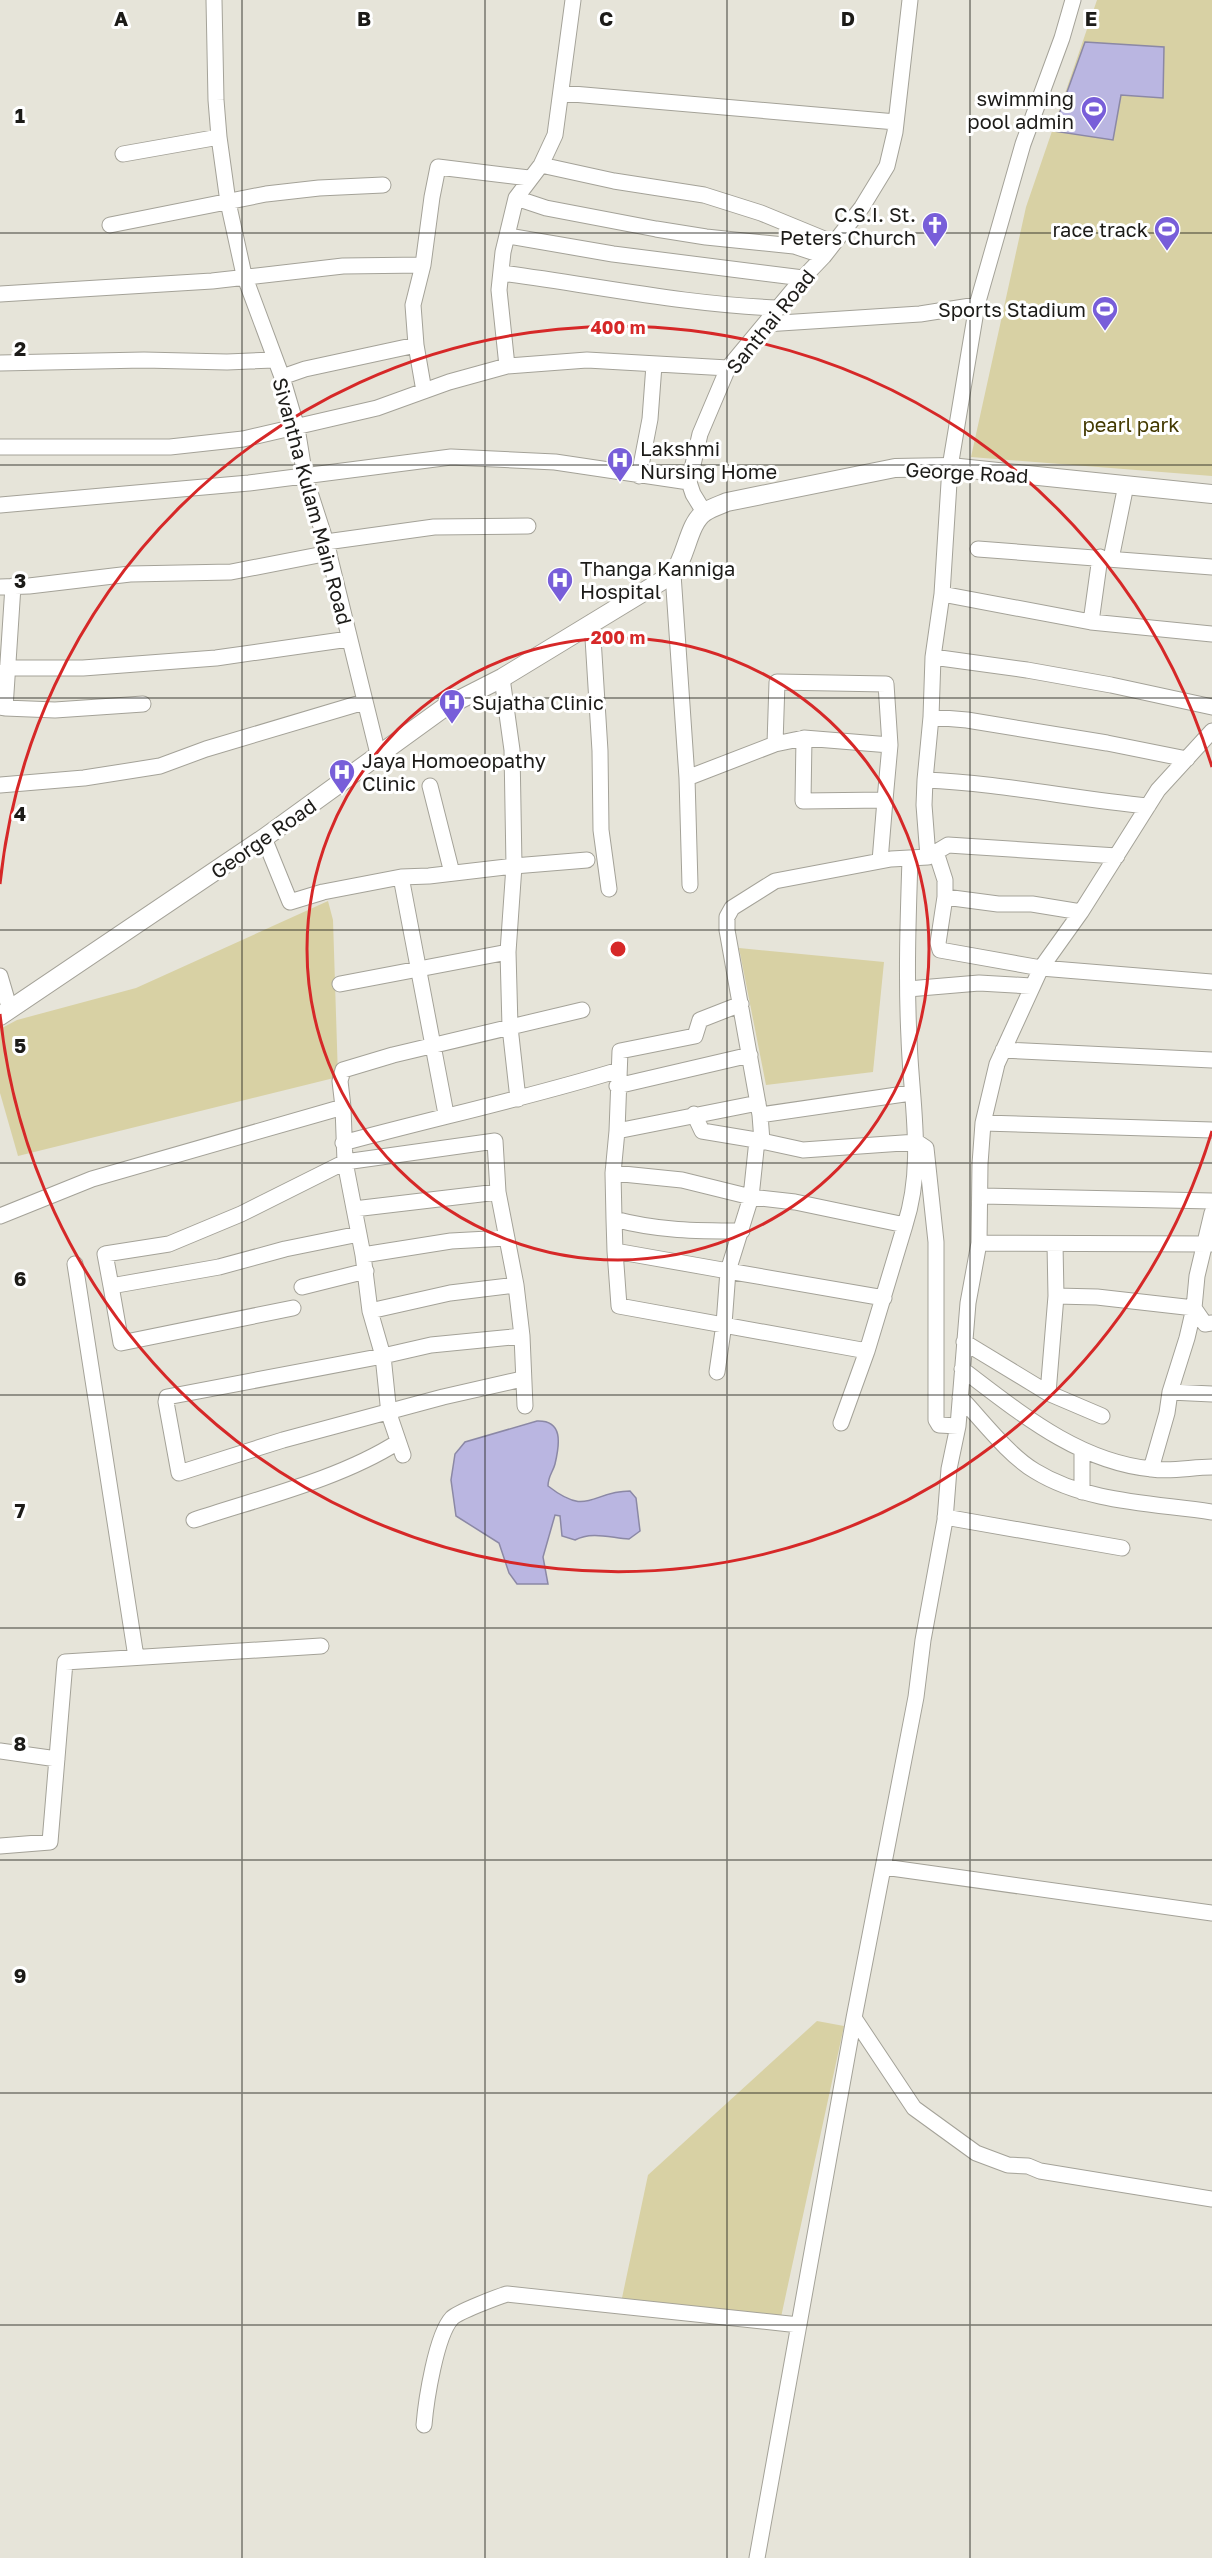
<svg xmlns="http://www.w3.org/2000/svg" width="1212" height="2558" viewBox="0 0 1212 2558" font-family="'Golos Text',sans-serif">
<style>
.green{fill:#d8d1a4}
.water{fill:#bab6e1;stroke:#8b88a5;stroke-width:1.5}
.lines{fill:none;stroke-linecap:round;stroke-linejoin:round}
.minor-casing{stroke:#a4a298;stroke-width:17}
.major-casing{stroke:#a4a298;stroke-width:20}
.minor{stroke:#fff;stroke-width:15}
.major{stroke:#fff;stroke-width:18}
.grid{fill:none;stroke:#1c1b18;stroke-width:1.5;stroke-opacity:0.55}
.ring{fill:none;stroke:#d62828;stroke-width:3}
.labels{text-anchor:middle;dominant-baseline:central;stroke-width:6;stroke-linejoin:round;paint-order:stroke}
.poi-label{font-size:20px;fill:#1c1b18;stroke:#fff;text-anchor:end}
.street-label{font-size:20px;fill:#1c1b18;stroke:#fff}
.park-label{font-size:20px;fill:#433900;stroke:#fff}
.grid-label{font-size:20px;text-anchor:middle;font-weight:bold;fill:#1c1b18;stroke:#fff;stroke-width:6;stroke-linejoin:round;paint-order:stroke}
.centre{fill:#d62828;stroke:#fff;stroke-width:3}
.ring-label{font-size:18px;text-anchor:middle;font-weight:bold;fill:#d62828;stroke:#fff;stroke-width:6;stroke-linejoin:round;paint-order:stroke}
</style>
<rect width="100%" height="100%" fill="#e6e4d9"/>
<path class="green" d="M 1097,0 L 1212,0 L 1212,476 L 971,457 L 1026,207 Z
M 328,901 L 333,920 L 338,1077 L 18,1156 L 0,1093 L 0,1029 L 17,1020 L 136,988 Z
M 739,948 L 884,962 L 873,1072 L 766,1085 Z
M 817,2021 L 844,2026 L 778,2331 L 622,2298 L 648,2175 Z"/>
<path class="water" d="M 1085,42 L 1164,47 L 1163,98 L 1121,95 L 1113,140 L 1053,131 Z
M 537,1421 C 563,1420 560,1443 555,1464 C 553,1472 548,1476 548,1486 C 589,1518 591,1491 630,1491 L 636,1498 L 640,1531 L 629,1539 C 611,1538 592,1531 575,1540 L 562,1536 L 560,1516 L 555,1515 L 543,1557 L 548,1584 L 517,1584 L 509,1573 L 499,1543 L 456,1516 L 451,1480 L 455,1454 L 465,1442 Z"/>
<g class="lines">
<g class="minor-casing">
<path id="minor" d="M 214,0 L 216,100 L 219,137 L 228,202 L 244,275 L 282,377 L 297,428 L 305,477 L 326,542 L 378,754
M 561,93 L 896,122
M 123,154 L 219,137
M 541,165 L 614,181 L 704,195 L 761,213 L 834,243
M 516,198 L 546,208 L 656,229 L 706,237 L 794,246 L 824,256
M 110,225 L 266,194 L 319,188 L 383,185
M 508,236 L 613,254 L 803,278
M 501,273 C 594,285 686,305 779,308
M 0,294 L 212,281 L 343,266 L 423,265
M 765,324 L 920,314 L 977,305
M 416,345 L 413,305 L 423,265 L 432,197 L 438,167 L 529,178
M 0,363 L 144,360 L 227,362 L 274,360
M 507,366 L 499,290 L 503,252 L 516,198 L 541,165 L 555,135 L 573,0
M 282,377 L 305,369 L 416,345 L 424,391
M 0,447 L 170,447 L 243,439 L 377,408 L 449,382 L 507,366 L 587,360 L 728,368
M 639,476 L 650,419 L 654,365
M 0,505 L 249,483 L 451,457 L 555,462 L 689,482
M 704,512 L 693,494 L 689,482 L 700,434 L 728,368 L 803,278 L 824,256 L 862,207 L 887,166 L 895,132 L 910,0
M 326,542 L 434,527 L 528,526
M 978,549 L 1212,567
M 1111,559 L 1126,485
M 673,574 L 687,778 L 775,744 L 804,738 L 803,801 L 885,800 L 890,745 L 886,684 L 777,682 L 775,744
M 0,587 L 29,586 L 130,574 L 231,572 L 329,553
M 942,594 L 1091,622 L 1212,634
M 592,622 L 600,751 L 601,830 L 609,889
M 1091,622 L 1100,557
M 933,657 L 1027,670 L 1111,685 L 1212,707
M 7,668 L 83,668 L 216,658 L 349,639
M 502,678 L 512,750 L 514,866 L 508,952 L 510,1027 L 518,1099
M 0,707 L 5,708 L 13,586
M 5,708 L 55,710 L 143,704
M 931,717 L 967,720 L 1107,743 L 1187,759
M 804,738 L 890,745
M 687,778 L 690,885
M 925,780 C 1000,783 1074,799 1148,806
M 0,785 L 84,778 L 160,766 L 206,749 L 364,702
M 430,786 L 452,873
M 264,838 L 290,902 L 323,892 L 401,877 L 429,876 L 514,866 L 587,860
M 936,852 L 945,880 L 945,897 L 938,943 L 940,950 L 1041,968 L 1212,982
M 928,857 L 948,845 L 1117,856
M 880,861 L 885,800
M 401,877 L 446,1114
M 945,897 L 998,904 L 1032,904 L 1081,912
M 0,976 L 10,1010
M 340,984 L 508,952
M 908,989 L 979,983 L 1031,986
M 1003,1050 L 1212,1060
M 617,1086 L 750,1055
M 343,1107 L 340,1081 L 343,1070 L 393,1055 L 582,1010
M 694,1114 L 702,1131 L 762,1141 L 803,1150 L 917,1142 L 926,1148 L 936,1242 L 936,1420 L 939,1425 L 958,1426
M 760,1115 L 727,930 L 727,917 L 732,908 L 775,881 L 891,859 L 928,857 L 924,805 L 925,780 L 931,717 L 933,657 L 942,594 L 950,467 L 977,305 L 1023,144 L 1062,38 L 1073,0
M 983,1123 L 1212,1130
M 617,1131 L 620,1051 L 695,1036 L 700,1020 L 741,1004
M 762,1141 L 760,1115 L 911,1093
M 343,1143 C 435,1118 528,1098 619,1070
M 613,1173 L 682,1180 L 751,1197 L 757,1140
M 981,1196 L 1212,1201
M 354,1209 L 498,1192
M 0,1216 L 92,1179 L 343,1107 L 345,1162 L 363,1255 L 370,1311 L 383,1356 L 167,1397 L 166,1402 L 179,1473 L 283,1440 L 443,1397 L 522,1379
M 614,1219 L 615,1251 L 728,1271 L 724,1324 L 717,1372
M 742,1231 C 696,1231 659,1231 614,1219 L 613,1173 L 617,1131 L 758,1103
M 979,1243 L 1212,1244
M 615,1251 L 619,1306 L 867,1351
M 363,1255 L 451,1241 L 507,1238
M 75,1264 L 136,1657
M 111,1286 L 105,1254 L 169,1244 L 241,1214 L 345,1162 L 495,1141 L 498,1192 L 516,1285 L 522,1336 L 525,1406
M 302,1287 L 366,1271
M 1056,1296 L 1097,1297 L 1194,1308 L 1205,1324 L 1212,1323
M 884,1298 L 728,1271 L 751,1197 L 795,1202 L 905,1225 C 925,1164 911,1102 909,1038 C 906,979 908,919 910,859
M 293,1308 L 121,1343 L 111,1286 L 219,1267 L 285,1249 L 359,1234
M 370,1311 L 450,1293 L 516,1285
M 964,1342 L 1048,1393 L 1102,1416
M 962,1369 C 1019,1412 1078,1462 1152,1469 C 1172,1472 1192,1467 1212,1467
M 1170,1392 L 1212,1394
M 1048,1393 L 1056,1296 L 1055,1244
M 960,1397 C 982,1420 1008,1455 1035,1471 C 1087,1503 1153,1503 1212,1512
M 841,1423 L 867,1351 L 905,1225
M 403,1455 L 389,1414 L 383,1356 L 431,1345 L 522,1336
M 1151,1469 L 1167,1413 L 1170,1392 L 1187,1338 L 1194,1308 L 1197,1276 L 1212,1213
M 1082,1492 L 1082,1451
M 945,1517 L 1122,1548
M 194,1520 C 260,1498 340,1479 398,1442
M 0,1751 L 57,1759
M 0,1846 L 50,1842 L 65,1662 L 321,1646
M 884,1867 L 1212,1913
M 854,2018 L 914,2108 L 976,2153 L 1008,2165 L 1028,2166 L 1040,2171 L 1212,2199
M 424,2425 C 426,2401 436,2335 452,2318 C 458,2312 497,2297 507,2294 L 799,2325
M 757,2558 L 854,2018 L 916,1697 L 923,1640 L 945,1520 L 949,1469 L 958,1426 L 968,1303 L 979,1243 L 980,1164 L 983,1123 L 997,1064 L 1041,968 L 1081,912 L 1158,790 L 1212,731"/>
</g>
<g class="major-casing">
<path id="major" d="M 0,1016 L 264,838 L 445,707 L 502,678 L 673,574 C 687,556 688,523 705,512 C 711,508 720,505 727,502 L 895,468 L 950,467 L 1212,494"/>
</g>
<use href="#minor" class="minor"/>
<use href="#major" class="major"/>
</g>
<path class="grid" d="M 242,0 L 242,2558M 485,0 L 485,2558M 727,0 L 727,2558M 970,0 L 970,2558M 0,233 L 1212,233M 0,465 L 1212,465M 0,698 L 1212,698M 0,930 L 1212,930M 0,1163 L 1212,1163M 0,1395 L 1212,1395M 0,1628 L 1212,1628M 0,1860 L 1212,1860M 0,2093 L 1212,2093M 0,2325 L 1212,2325"/>
<g class="ring">
<circle cx="618" cy="949" r="311"/>
<path d="M1212 1131A621 621 0 0 1 0 1014M0 884A621 621 0 0 1 1212 767"/>
</g>
<defs>
<g id="stadium-pin" transform="scale(1.35)"><path d="M0 17L-7.5 6A9.5 9.5 0 1 1 7.5 6Z" fill="#785ed9" stroke="#fff"/><path d="M0-5a6.5 5 0 1 0 0 10a6.5 5 0 1 0 0-10ZM-3.5-1.8h7v3.6h-7Z" fill="#fff"/></g>
<g id="church-pin" transform="scale(1.35)"><path d="M0 17L-7.5 6A9.5 9.5 0 1 1 7.5 6Z" fill="#785ed9" stroke="#fff"/><path d="M-1.2-6h2.4v3.5h3.3v2.4h-3.3V6h-2.4V-.1h-3.3v-2.4h3.3Z" fill="#fff"/></g>
<g id="hospital-pin" transform="scale(1.35)"><path d="M0 17L-7.5 6A9.5 9.5 0 1 1 7.5 6Z" fill="#785ed9" stroke="#fff"/><path d="M-5-5h3v3.5h4V-5h3V5h-3V1.5h-4V5h-3Z" fill="#fff"/></g>
</defs>
<g fill-rule="evenodd">
<use href="#stadium-pin" x="1094" y="109"/>
<use href="#church-pin" x="935" y="225"/>
<use href="#stadium-pin" x="1167" y="229"/>
<use href="#stadium-pin" x="1105" y="309"/>
<use href="#hospital-pin" x="620" y="460"/>
<use href="#hospital-pin" x="560" y="580"/>
<use href="#hospital-pin" x="452" y="702"/>
<use href="#hospital-pin" x="342" y="772"/>
</g>
<g class="labels">
<g class="poi-label">
<text x="1074" y="98">swimming<tspan x="1074" dy="23">pool admin</tspan></text>
<text x="916" y="214">C.S.I. St.<tspan x="916" dy="23">Peters Church</tspan></text>
<text x="1148" y="229">race track</text>
<text x="1086" y="309">Sports Stadium</text>
<text x="640" y="448" text-anchor="start">Lakshmi<tspan x="640" dy="23">Nursing Home</tspan></text>
<text x="580" y="568" text-anchor="start">Thanga Kanniga<tspan x="580" dy="23">Hospital</tspan></text>
<text x="472" y="702" text-anchor="start">Sujatha Clinic</text>
<text x="362" y="760" text-anchor="start">Jaya Homoeopathy<tspan x="362" dy="23">Clinic</tspan></text>
</g>
<g class="street-label">
<text transform="translate(770 321) rotate(-51)">Santhai Road</text>
<text transform="translate(967 472) rotate(3)">George Road</text>
<text transform="translate(313 501) rotate(75)">Sivantha Kulam Main Road</text>
<text transform="translate(263 838) rotate(-35)">George Road</text>
</g>
<g class="park-label">
<text x="1131" y="424">pearl park</text>
</g>
</g>
<g class="grid-label">
<text x="121" y="26">A</text>
<text x="364" y="26">B</text>
<text x="606" y="26">C</text>
<text x="848" y="26">D</text>
<text x="1091" y="26">E</text>
<text x="20" y="123">1</text>
<text x="20" y="356">2</text>
<text x="20" y="588">3</text>
<text x="20" y="821">4</text>
<text x="20" y="1053">5</text>
<text x="20" y="1286">6</text>
<text x="20" y="1518">7</text>
<text x="20" y="1751">8</text>
<text x="20" y="1983">9</text>
</g>
<circle cx="618" cy="949" r="9" class="centre"/>
<g class="ring-label">
<text x="618" y="334">400 m</text>
<text x="618" y="644">200 m</text>
</g>
</svg>
